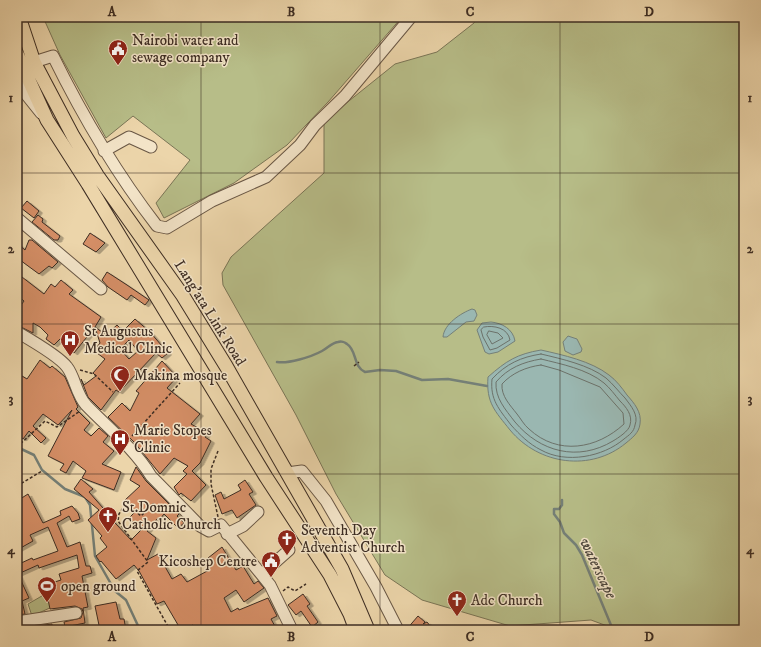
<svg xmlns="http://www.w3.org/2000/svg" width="761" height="647" viewBox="0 0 761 647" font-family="'IM FELL DW Pica',serif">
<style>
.green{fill:#b7bd88;stroke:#7a7556}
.water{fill:#9ab7b1;stroke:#758078}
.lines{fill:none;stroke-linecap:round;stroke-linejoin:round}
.shore{stroke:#6c726a;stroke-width:1}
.stream{stroke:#758078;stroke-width:2.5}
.building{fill:#d48e66;stroke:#3d2d23;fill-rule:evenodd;filter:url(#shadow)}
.minor-casing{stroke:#695745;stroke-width:13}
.major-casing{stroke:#3d2d23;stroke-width:15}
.path{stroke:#3d2d23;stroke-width:1.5;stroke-dasharray:3 2;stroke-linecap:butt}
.minor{stroke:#f3e4c8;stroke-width:11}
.major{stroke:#ecd5aa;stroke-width:13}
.grid{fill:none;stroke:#3d2d23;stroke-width:1;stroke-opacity:0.55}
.labels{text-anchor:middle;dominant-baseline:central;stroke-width:3;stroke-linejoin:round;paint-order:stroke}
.poi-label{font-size:15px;fill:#3d2d23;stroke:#f3e4c8;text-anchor:start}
.street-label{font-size:15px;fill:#3d2d23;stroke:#f3e4c8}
.water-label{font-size:16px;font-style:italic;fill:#50493f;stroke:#f3e4c8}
.neatline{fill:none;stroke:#3d2d23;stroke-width:1.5}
.grid-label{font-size:13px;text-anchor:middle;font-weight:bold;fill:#3d2d23}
</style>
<defs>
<filter id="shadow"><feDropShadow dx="3.5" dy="2" stdDeviation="0" flood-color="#0004"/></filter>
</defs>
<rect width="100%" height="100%" fill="#ecd5aa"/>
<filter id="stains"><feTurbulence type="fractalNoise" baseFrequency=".005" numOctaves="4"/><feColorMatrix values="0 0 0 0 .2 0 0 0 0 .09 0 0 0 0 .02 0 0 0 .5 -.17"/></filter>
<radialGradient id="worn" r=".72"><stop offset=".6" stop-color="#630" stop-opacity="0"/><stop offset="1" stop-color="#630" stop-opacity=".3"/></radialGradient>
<path class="green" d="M 43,17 L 402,17 L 328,102 L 287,145 L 234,183 L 164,218 L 156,203 L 190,160 L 133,116 L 106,138 L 60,55 Z
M 478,17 L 744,17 L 744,630 L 618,630 L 591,620 L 510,626 L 422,600 L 385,575 L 336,494 L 296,415 L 223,285 L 222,273 L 231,257 L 324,173 L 324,121 L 395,64 L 437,52 L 474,23 Z
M 47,593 L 52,607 L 32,616 L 28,604 Z"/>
<path class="water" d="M 472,309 L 475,310 L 477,315 L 474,321 L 466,322 L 447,337 L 443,337 C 444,324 461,313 472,309 Z
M 491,322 C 502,323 513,329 515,341 L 498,352 L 489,354 L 485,352 L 477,330 L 482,323 Z
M 568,336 L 577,339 L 582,349 L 581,352 L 573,355 L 565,351 L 563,342 Z
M 541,350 C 563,355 591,361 609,375 C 616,380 622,388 627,395 C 634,403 642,412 640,424 C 639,433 632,438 626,443 C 591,472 539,465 510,430 C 495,411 486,403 488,377 C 506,361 517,354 541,350 Z"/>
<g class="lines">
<path class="shore" d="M 484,327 C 494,325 508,328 510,340 L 497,348 L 490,350 L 483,337 L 481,330 Z
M 489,331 L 498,333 L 503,338 L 492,344 L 487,335 Z
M 541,354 C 562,359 589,365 606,378 C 613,384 619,392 625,398 C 631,406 639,415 635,425 C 634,432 629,435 624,439 C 603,457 566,464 541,450 C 529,444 520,435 511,425 C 499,409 490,400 492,379 C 506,364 521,357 541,354 Z
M 541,359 C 561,364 587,369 604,383 C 610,388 615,395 620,401 C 626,407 633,415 630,425 C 629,431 618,438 613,441 C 578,462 540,452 515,422 C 505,409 495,398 496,382 C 508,368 523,362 541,359 Z
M 541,365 L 559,370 L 600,387 L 623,413 L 624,424 C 597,449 558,456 529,429 C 524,425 521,419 517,414 C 510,405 501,396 502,384 C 512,373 526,367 541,365 Z"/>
<path class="stream" d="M 277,362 C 288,364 311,357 322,351 C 328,348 331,343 338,342 C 341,341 345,342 347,344 C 357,350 353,367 365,372 L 380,370 L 396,371 L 422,380 L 448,379 L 487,386
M 17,447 L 34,455 L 42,470 L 65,489 L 85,497 L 90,505 L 95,556 L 115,591 L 126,600 L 140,630
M 562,500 L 562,505 L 559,509 L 554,509 L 554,514 L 560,522 L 564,533 L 576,545 L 582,555 L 613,630"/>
</g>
<path class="building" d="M 27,201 L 39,211 L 34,218 L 21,208 Z
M 38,215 L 43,219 L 42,222 L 60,236 L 58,240 L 54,240 L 32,222 Z
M 90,233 L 105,243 L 96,252 L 83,244 Z
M 29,240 L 32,240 L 58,262 L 52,268 L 49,266 L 39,274 L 24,263 L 18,258 L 20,255 L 17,253 L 17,243 L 25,250 Z
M 107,272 L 127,285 L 149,300 L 145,305 L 131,295 L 127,300 L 108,287 L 102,280 Z
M 22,277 L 44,294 L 51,284 L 55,287 L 61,280 L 73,290 L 69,294 L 101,317 L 95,327 L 106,335 L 117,325 L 123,331 L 135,319 L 150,332 L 168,353 L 162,358 L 156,353 L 119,392 L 116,390 L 101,410 L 88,397 L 81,379 L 84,385 L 96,376 L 93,373 L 105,359 L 97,353 L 101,349 L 97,347 L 100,343 L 95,327 L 74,353 L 68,348 L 74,341 L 65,334 L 54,345 L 46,339 L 48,335 L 40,327 L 33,323 L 33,333 L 17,325 L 17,318 L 20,313 L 17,311 L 24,301 L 17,295 L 17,285 ZM 129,340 L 138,351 L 129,359 L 120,349 Z
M 40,360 L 50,368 L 52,366 L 65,377 L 78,407 L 76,409 L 90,423 L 84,430 L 91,436 L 99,428 L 108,436 L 103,442 L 114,451 L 102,464 L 121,472 L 114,490 L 82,478 L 86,471 L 73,461 L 66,473 L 60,470 L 64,464 L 48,456 L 72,410 L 58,425 L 43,414 L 33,426 L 46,438 L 41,443 L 29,431 L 23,439 L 17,435 L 17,411 L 20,406 L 17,403 L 17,373 L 27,379 Z
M 162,361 L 177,377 L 167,388 L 200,414 L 191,424 L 207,433 L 205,437 L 211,441 L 200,463 L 192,471 L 206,485 L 191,501 L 181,493 L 179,495 L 174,487 L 187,474 L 183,471 L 188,466 L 174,458 L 160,474 L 134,442 L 108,417 L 122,403 L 130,411 L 139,393 L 136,391 Z
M 136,467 L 146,481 L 179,514 L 177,516 L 184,523 L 178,528 L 164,514 L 160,519 L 158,518 L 147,531 L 156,538 L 147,560 L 158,554 L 172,579 L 181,574 L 187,582 L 209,570 L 206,565 L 211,562 L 208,558 L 222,547 L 236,570 L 243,566 L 254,584 L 258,581 L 264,588 L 244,602 L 236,590 L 224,598 L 231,612 L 238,608 L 239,610 L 268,598 L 277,616 L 271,619 L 277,630 L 196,630 L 193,625 L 181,630 L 164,601 L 157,604 L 139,571 L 134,565 L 116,579 L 101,561 L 100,562 L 96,556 L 107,547 L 100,538 L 102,536 L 88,520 L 99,510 L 74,489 L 81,479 L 93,489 L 89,492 L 103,508 L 102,509 L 131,540 L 141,530 L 129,518 L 135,512 L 124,501 L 140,486 L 130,480 Z
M 245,480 L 253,492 L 249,494 L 256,505 L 237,518 L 232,510 L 222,514 L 215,495 L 221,492 L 224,499 L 241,490 L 238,485 Z
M 28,494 L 43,523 L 61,515 L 60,511 L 72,506 L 78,513 L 80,519 L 72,522 L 69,516 L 57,523 L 67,547 L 80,542 L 86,566 L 90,566 L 92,573 L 82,576 L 88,607 L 83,608 L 85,623 L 65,627 L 64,622 L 81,618 L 83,612 L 82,609 L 75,606 L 50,609 L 45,585 L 61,580 L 59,574 L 79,568 L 77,555 L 39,568 L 38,565 L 18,574 L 29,598 L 22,601 L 25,614 L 17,615 L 17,565 L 32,558 L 33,560 L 58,551 L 48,527 L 30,535 L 33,541 L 17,550 L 17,531 L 21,529 L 17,520 L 17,501 Z
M 303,594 L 310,604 L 307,606 L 318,622 L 312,627 L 301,611 L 296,615 L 288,605 Z
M 116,602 L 120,619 L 124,619 L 126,630 L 100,630 L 95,606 Z
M 418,616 L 425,622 L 423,624 L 427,622 L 431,627 L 427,630 L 425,630 L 422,626 L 418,630 L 406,630 Z
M 52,624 L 52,630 L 24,630 L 23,628 Z"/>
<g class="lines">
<g class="minor-casing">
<path id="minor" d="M 34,62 L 53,56 C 83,117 116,173 157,226 L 167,228 L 212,201 L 266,177 L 300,145 L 315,125 L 345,96 L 411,17
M 17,83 L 41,113
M 104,151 L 129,137 L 151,147
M 17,218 L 101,289
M 17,332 C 29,339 59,356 67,367 C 75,377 76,394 86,405 C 108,428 134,448 151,476 L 200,526 L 209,531 L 221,525 L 270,585 L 292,630
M 287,473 L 302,471 L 326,501 L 376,587 L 398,630
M 227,534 L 243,526 L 258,512
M 262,574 L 289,550
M 17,622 L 76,613"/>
</g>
<g class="major-casing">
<path id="major" d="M 19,17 L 34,62 L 73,136 L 97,175 L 183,296 L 226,366 L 342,569 L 368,630
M 17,54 L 47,120 L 88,184 L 266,477 L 330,575 L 350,614 L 356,630"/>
</g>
<path class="path" d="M 354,366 L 359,362
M 80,370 L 94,374 L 113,392
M 132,436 L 180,383
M 17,447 L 45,421 L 57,427 L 80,411
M 218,451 L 211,469 L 211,484 L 218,517
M 17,486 L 42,471
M 168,506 L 164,509 L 153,504 L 141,516 L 126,503 L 119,514 L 118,521 L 148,562 L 137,571 L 170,630
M 283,591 L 288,587 L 295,591 L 306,584"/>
<use href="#minor" class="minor"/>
<use href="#major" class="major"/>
</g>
<path class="grid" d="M 201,17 L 201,630M 380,17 L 380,630M 560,17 L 560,630M 17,173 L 744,173M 17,324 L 744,324M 17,474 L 744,474"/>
<defs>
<g id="civic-pin" transform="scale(1)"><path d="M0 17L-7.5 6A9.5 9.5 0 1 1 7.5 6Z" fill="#8f2418" stroke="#f3e4c8"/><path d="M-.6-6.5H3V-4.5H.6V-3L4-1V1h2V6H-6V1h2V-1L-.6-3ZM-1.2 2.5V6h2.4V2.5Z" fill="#fff"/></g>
<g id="hospital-pin" transform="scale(1)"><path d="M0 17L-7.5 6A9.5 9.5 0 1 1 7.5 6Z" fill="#8f2418" stroke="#f3e4c8"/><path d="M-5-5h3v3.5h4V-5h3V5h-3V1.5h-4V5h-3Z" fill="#fff"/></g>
<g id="mosque-pin" transform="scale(1)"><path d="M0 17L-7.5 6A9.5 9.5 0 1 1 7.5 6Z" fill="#8f2418" stroke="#f3e4c8"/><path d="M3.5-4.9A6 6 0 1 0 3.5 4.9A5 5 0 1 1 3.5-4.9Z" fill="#fff"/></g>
<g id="church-pin" transform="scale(1)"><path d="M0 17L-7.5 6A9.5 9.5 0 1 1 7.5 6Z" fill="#8f2418" stroke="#f3e4c8"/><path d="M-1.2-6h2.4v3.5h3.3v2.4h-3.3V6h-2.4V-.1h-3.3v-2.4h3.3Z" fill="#fff"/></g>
<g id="stadium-pin" transform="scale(1)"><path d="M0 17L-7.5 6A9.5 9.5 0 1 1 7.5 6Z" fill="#8f2418" stroke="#f3e4c8"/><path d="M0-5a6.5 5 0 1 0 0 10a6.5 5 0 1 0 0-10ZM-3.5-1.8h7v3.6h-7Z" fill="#fff"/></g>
</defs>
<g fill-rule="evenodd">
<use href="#civic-pin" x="118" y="49"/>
<use href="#hospital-pin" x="70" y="340"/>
<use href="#mosque-pin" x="120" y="375"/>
<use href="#hospital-pin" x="120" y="439"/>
<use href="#church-pin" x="108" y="516"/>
<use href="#church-pin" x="287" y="539"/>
<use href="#civic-pin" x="271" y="561"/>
<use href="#stadium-pin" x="47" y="586"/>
<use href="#church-pin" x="457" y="600"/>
</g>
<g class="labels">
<g class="poi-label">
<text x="132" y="40">Nairobi water and<tspan x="132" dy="17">sewage company</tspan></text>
<text x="84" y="331">St Augustus<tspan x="84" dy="17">Medical Clinic</tspan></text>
<text x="134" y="375">Makina mosque</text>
<text x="134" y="430">Marie Stopes<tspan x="134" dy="17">Clinic</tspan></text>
<text x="122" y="507">St.Domnic<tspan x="122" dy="17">Catholic Church</tspan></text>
<text x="301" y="530">Seventh Day<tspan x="301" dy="17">Adventist Church</tspan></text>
<text x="257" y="561" text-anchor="end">Kicoshep Centre</text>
<text x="61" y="586">open ground</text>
<text x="471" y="600">Adc Church</text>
</g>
<g class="street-label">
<text transform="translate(210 313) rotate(58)">Lang'ata Link Road</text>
</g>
<g class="water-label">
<text transform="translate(598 568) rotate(64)">waterscape</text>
</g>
</g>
<rect width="761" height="647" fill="none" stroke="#ecd5aa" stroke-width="44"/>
<rect x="22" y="22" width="717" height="603" class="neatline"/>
<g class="grid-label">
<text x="112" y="16">A</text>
<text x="291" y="16">B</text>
<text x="470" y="16">C</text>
<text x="649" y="16">D</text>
<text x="11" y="102">1</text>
<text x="750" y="102">1</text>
<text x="11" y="253">2</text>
<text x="750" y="253">2</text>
<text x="11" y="403">3</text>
<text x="750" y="403">3</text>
<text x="11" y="554">4</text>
<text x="750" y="554">4</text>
<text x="112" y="641">A</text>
<text x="291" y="641">B</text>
<text x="470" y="641">C</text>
<text x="649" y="641">D</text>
</g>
<rect width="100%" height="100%" filter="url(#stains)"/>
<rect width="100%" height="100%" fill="url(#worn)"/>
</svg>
